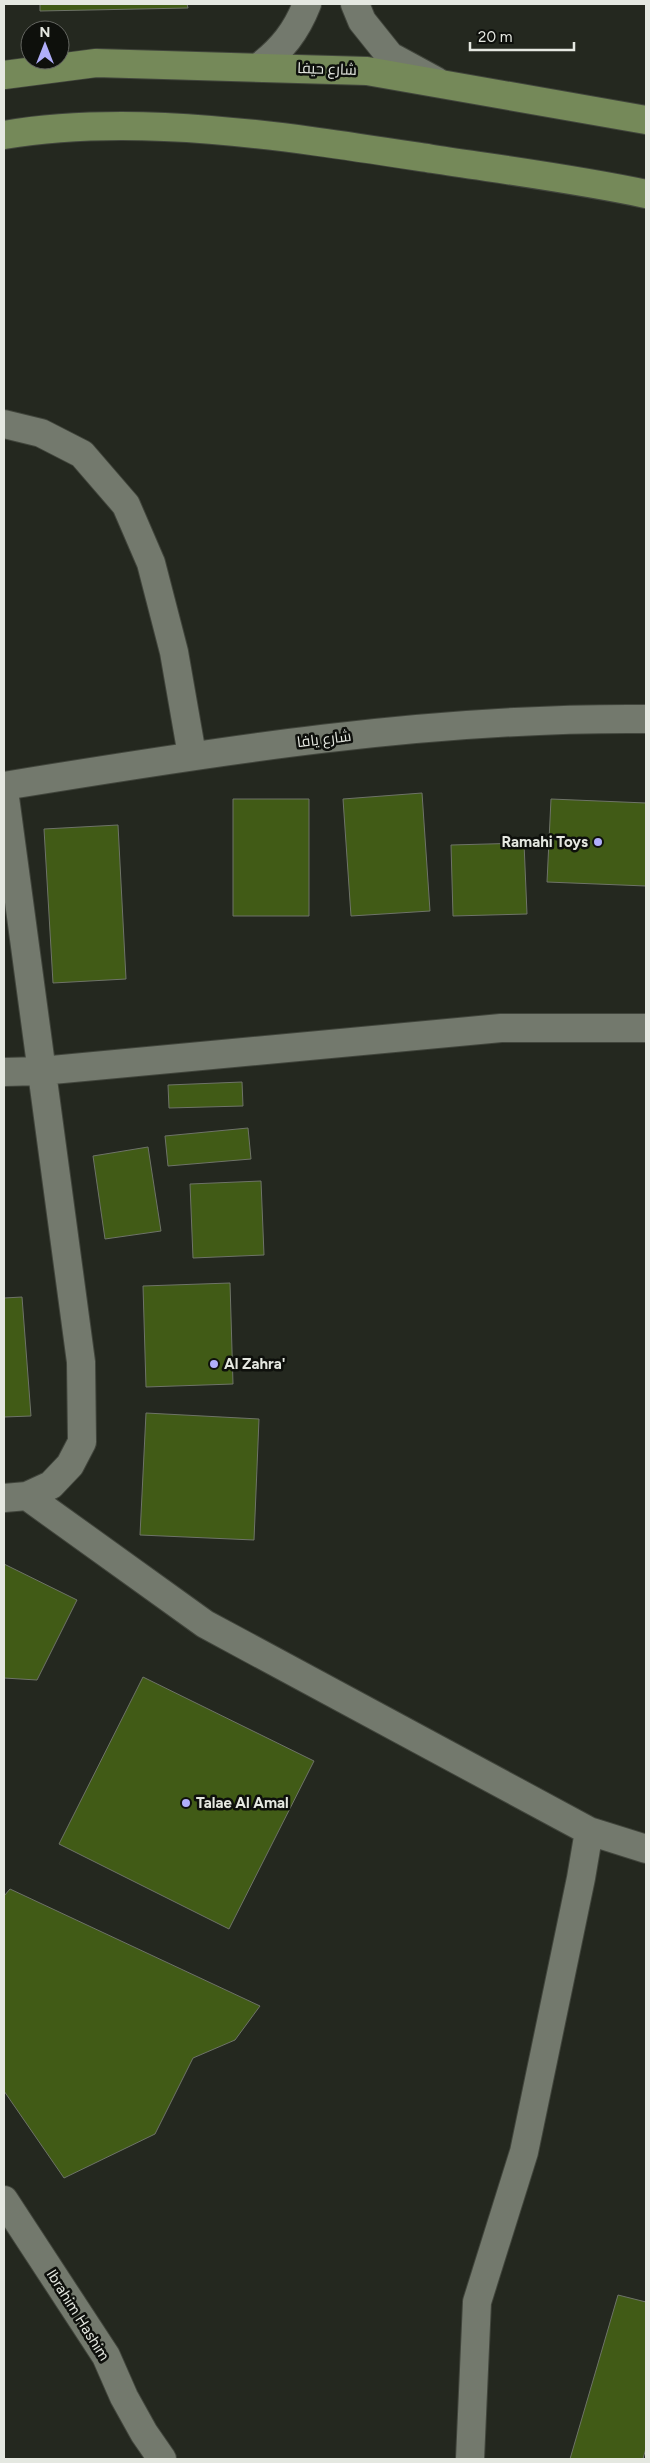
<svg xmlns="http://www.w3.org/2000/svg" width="650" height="2463" viewBox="0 0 650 2463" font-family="Figtree,Cairo,sans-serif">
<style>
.building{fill:#415b16;stroke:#6e7368}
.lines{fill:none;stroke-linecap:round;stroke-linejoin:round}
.minor-casing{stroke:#41453c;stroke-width:30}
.major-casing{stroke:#41453c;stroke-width:30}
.minor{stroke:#73796d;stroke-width:28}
.major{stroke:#758959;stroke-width:28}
.poi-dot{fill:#b0aefa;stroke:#0e100c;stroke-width:2}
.labels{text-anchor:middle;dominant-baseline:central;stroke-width:5;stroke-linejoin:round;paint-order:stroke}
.street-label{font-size:15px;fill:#e5e8e1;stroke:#0e100c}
.poi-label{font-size:15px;font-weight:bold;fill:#e5e8e1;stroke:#0e100c;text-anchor:start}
</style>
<rect width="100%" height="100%" fill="#24281f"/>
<path class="building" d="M 40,4 L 187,4 L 188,8 L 40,11 Z
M 422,793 L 430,911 L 351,916 L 343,799 Z
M 233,799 L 309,799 L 309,916 L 233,916 Z
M 551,799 L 646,803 L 646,886 L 547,882 Z
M 118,825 L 126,979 L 53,983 L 44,829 Z
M 524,843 L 527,914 L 453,916 L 451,845 Z
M 242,1082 L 243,1106 L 169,1108 L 168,1085 Z
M 248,1128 L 251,1159 L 168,1166 L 165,1136 Z
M 148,1147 L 161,1231 L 105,1239 L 93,1156 Z
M 261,1181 L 264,1255 L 193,1258 L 190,1184 Z
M 230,1283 L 233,1384 L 146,1387 L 143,1286 Z
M 22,1297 L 31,1416 L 4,1417 L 4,1298 Z
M 146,1413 L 259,1419 L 254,1540 L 140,1535 Z
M 4,1564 L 77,1600 L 37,1680 L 4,1678 Z
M 143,1677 L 314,1761 L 229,1929 L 59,1844 Z
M 10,1889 L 260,2006 L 235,2040 L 193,2058 L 155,2134 L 64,2178 L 4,2091 L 4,1896 Z
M 618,2295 L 646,2302 L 646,2448 L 643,2459 L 570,2459 Z"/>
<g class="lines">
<g class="minor-casing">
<path id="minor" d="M 355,4 L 362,21 L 390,56 L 436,81
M 259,67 C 282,49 296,32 307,4
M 4,424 L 41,433 L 82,454 L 126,505 L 151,563 L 174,652 L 192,755
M 4,786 C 217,751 430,717 646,719
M 4,790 L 81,1362 L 82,1442 L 70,1465 L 51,1485 L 27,1496 L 4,1498
M 4,1072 L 41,1071 L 501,1028 L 646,1028
M 27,1496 L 205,1624 L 589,1831 L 646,1849
M 4,2200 L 106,2356 L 124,2397 L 144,2433 L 162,2459
M 470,2459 L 477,2302 L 524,2152 L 581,1878 L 589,1831"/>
</g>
<g class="major-casing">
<path id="major" d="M 4,75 L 96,63 L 367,71 L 646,120
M 4,135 C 140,112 297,138 433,159 C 504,170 576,179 646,194"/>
</g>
<use href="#minor" class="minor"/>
<use href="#major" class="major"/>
</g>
<g class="poi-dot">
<circle cx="598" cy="842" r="5"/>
<circle cx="214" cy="1364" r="5"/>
<circle cx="186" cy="1803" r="5"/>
</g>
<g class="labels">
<g class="street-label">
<text transform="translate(327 69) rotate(2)">شارع حيفا</text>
<text transform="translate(324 739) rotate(-7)">شارع يافا</text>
<text transform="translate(78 2315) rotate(58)">Ibrahim Hashim</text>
</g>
<g class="poi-label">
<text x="588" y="842" text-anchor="end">Ramahi Toys</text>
<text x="224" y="1364">Al Zahra'</text>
<text x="196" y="1803">Talae Al Amal</text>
</g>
</g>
<rect width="650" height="2463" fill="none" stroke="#e5e8e1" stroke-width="10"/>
<g transform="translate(45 45)"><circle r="24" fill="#0e100c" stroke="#646661"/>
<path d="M0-4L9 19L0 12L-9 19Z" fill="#b0aefa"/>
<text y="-8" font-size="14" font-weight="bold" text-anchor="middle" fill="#e5e8e1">N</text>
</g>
<path d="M470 42v8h104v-8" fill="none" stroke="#e5e8e1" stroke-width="2.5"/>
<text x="478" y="42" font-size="15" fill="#e5e8e1" stroke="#0e100c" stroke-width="4" paint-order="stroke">20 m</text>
</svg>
